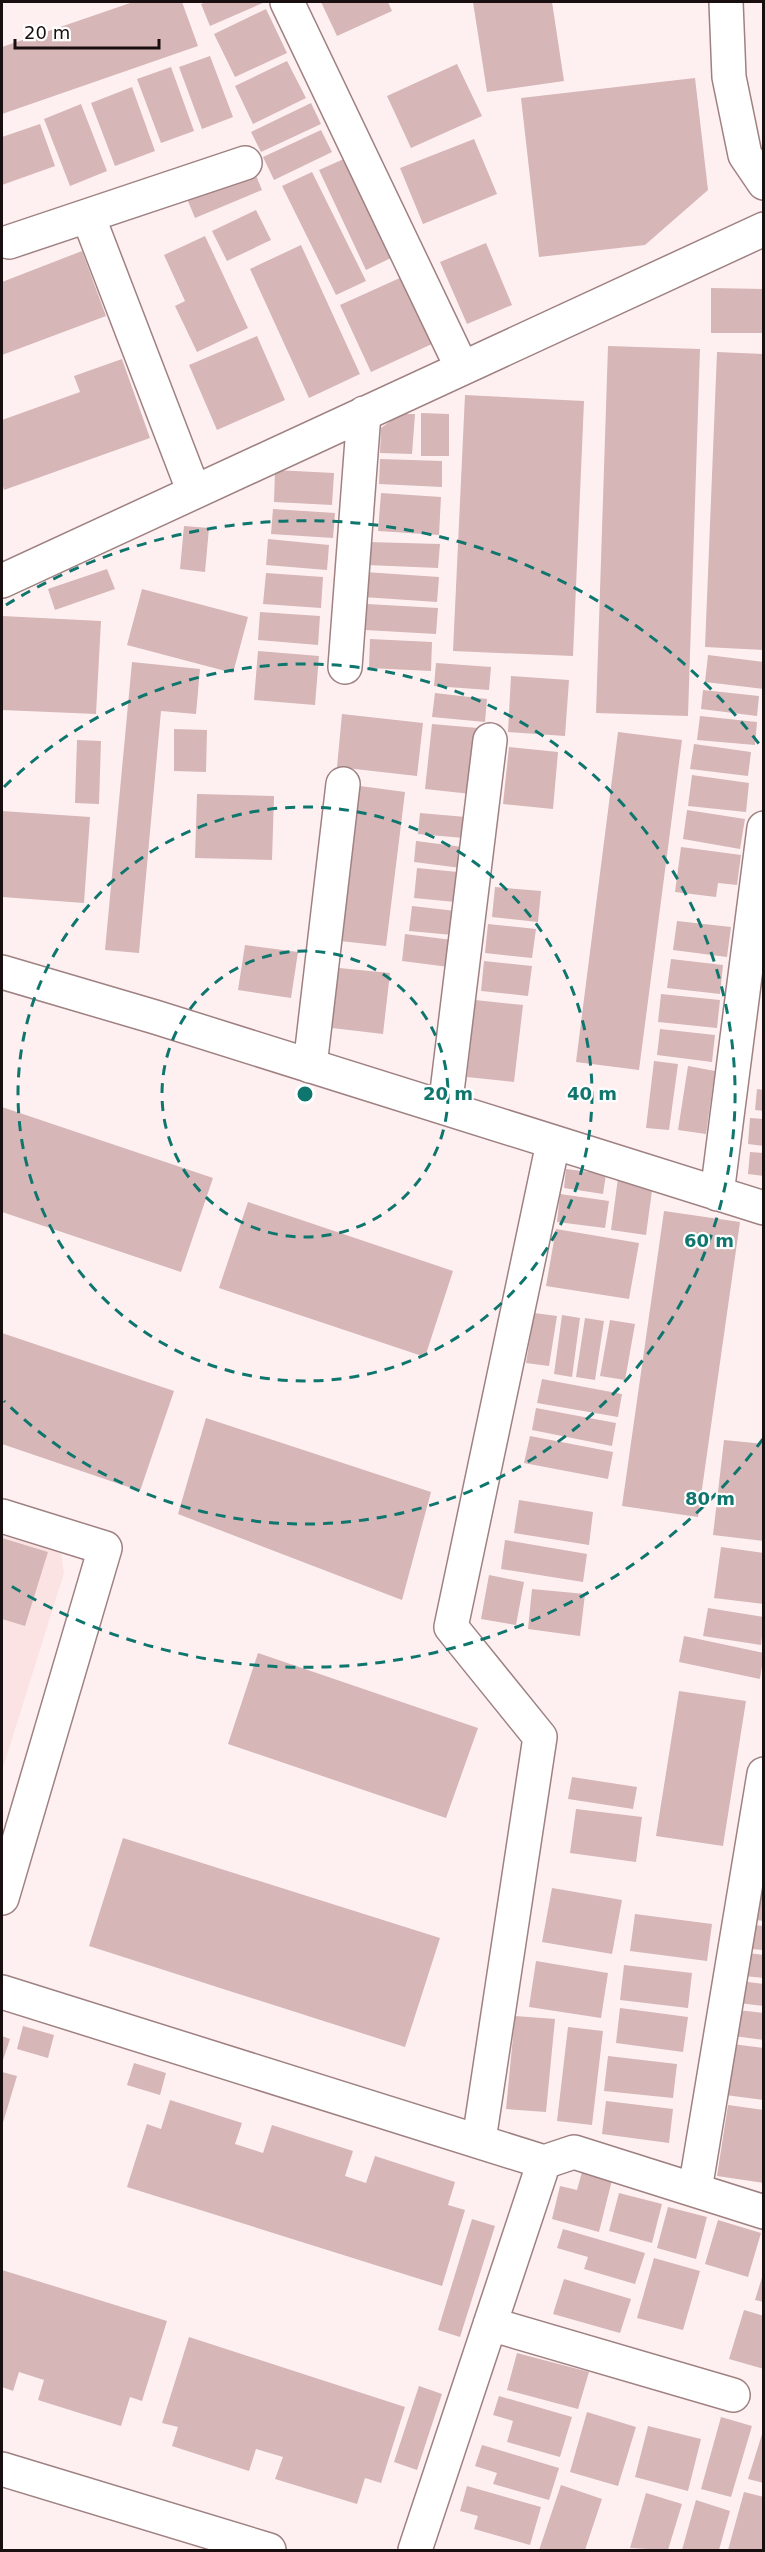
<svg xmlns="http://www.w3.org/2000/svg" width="765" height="2552" viewBox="0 0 765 2552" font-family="'DejaVu Sans',sans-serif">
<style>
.built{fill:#fce3e3}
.building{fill:#d6b6b7}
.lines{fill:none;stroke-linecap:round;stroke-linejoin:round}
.minor-casing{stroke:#9f8182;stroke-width:36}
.minor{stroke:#fff;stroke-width:33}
.ring{fill:none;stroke:#0f766e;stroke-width:3;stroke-dasharray:10 8}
.centre{fill:#0f766e;stroke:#fff;stroke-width:3}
.ring-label{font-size:18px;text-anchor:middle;font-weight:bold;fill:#0f766e;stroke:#fff;stroke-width:4.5;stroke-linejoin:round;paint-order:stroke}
</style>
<rect width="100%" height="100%" fill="#fef0f1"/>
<path class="built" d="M 2,1535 L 61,1553 L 64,1573 L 3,1768 Z"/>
<path class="building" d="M 133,2 L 182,2 L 198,46 L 2,114 L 2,47 Z
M 207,2 L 265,2 L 210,26 L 201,4 Z
M 321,2 L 388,2 L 392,11 L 337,36 Z
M 473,2 L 552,2 L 564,81 L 487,92 Z
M 266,9 L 287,53 L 235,77 L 214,34 Z
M 210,56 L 233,117 L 202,129 L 179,67 Z
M 287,61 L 306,98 L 253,124 L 235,86 Z
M 457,64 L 482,116 L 411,148 L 387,96 Z
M 171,67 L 194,131 L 161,143 L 137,79 Z
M 695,78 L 708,190 L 645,245 L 539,257 L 521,98 Z
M 132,87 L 155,151 L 115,166 L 91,103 Z
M 311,103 L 321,124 L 261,152 L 251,132 Z
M 81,104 L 107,171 L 70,186 L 44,119 Z
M 40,124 L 55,166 L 2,185 L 2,137 Z
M 321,130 L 332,152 L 274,180 L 263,157 Z
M 474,139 L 497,194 L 423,224 L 400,168 Z
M 346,158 L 393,257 L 366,270 L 319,170 Z
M 252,166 L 262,190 L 195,218 L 185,194 Z
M 312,172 L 366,281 L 336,295 L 282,186 Z
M 256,210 L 271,240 L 227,261 L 212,231 Z
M 205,236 L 248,328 L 197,352 L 175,306 L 185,301 L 164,255 Z
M 486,243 L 512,305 L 467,324 L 440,262 Z
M 301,245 L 360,374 L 309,398 L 250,269 Z
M 82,251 L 106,316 L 2,355 L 2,282 Z
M 402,277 L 432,344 L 371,372 L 340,305 Z
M 711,288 L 764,289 L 764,333 L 711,333 Z
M 257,336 L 285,400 L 217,430 L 189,365 Z
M 608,346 L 700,349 L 688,716 L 596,713 Z
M 717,352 L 764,354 L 764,650 L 705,647 Z
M 122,359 L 150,438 L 4,490 L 2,482 L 2,420 L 80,392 L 74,376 Z
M 465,395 L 584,401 L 573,656 L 453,651 Z
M 421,413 L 449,414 L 449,456 L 421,456 Z
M 400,414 L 415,414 L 412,454 L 380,453 L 381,428 Z
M 380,459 L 442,461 L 442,487 L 379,484 Z
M 275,470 L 334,473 L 332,505 L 274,502 Z
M 381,493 L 441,497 L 439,535 L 378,531 Z
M 273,509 L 335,513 L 333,538 L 271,534 Z
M 184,526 L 209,528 L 205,572 L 180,569 Z
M 268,539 L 329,545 L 327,570 L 266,565 Z
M 368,542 L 440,544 L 438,568 L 367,565 Z
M 107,569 L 115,589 L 55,610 L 48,589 Z
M 365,572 L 439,577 L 437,602 L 363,597 Z
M 266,573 L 323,577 L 321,608 L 263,604 Z
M 142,589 L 248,617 L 233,673 L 127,645 Z
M 367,604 L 438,608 L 436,634 L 365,630 Z
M 260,612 L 320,616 L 318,645 L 258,640 Z
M 2,616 L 101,621 L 96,714 L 2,710 Z
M 370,639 L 432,642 L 431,671 L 369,668 Z
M 258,651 L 319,656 L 315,705 L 254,700 Z
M 708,655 L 764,662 L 764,689 L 705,682 Z
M 132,662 L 200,669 L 196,714 L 161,711 L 139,953 L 105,950 Z
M 436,663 L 491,667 L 489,690 L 434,686 Z
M 511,676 L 569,680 L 565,736 L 508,732 Z
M 703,690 L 759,696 L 757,716 L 701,709 Z
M 435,693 L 487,699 L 485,722 L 432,717 Z
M 342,714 L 423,723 L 417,776 L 337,767 Z
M 700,716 L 757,722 L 755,745 L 697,740 Z
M 432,724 L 478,728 L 471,794 L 425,789 Z
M 174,729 L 207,730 L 206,772 L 174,771 Z
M 618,732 L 682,740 L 639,1070 L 576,1062 Z
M 77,740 L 101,741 L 99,804 L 75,803 Z
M 694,744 L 751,752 L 748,776 L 690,769 Z
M 509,747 L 558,752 L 553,809 L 503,804 Z
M 692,775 L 749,783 L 746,812 L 688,806 Z
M 360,786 L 405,792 L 386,946 L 340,941 Z
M 197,794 L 274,796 L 272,860 L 195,858 Z
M 687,810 L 745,819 L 740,849 L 683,839 Z
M 2,811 L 90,817 L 84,903 L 2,897 Z
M 420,813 L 466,817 L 464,838 L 418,834 Z
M 416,841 L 463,847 L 461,868 L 414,862 Z
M 681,847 L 741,855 L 737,885 L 718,883 L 716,897 L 675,892 Z
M 417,868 L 458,872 L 455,902 L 414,898 Z
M 495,887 L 541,891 L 538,922 L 492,917 Z
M 412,906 L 456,911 L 453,935 L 409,931 Z
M 677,921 L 731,927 L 727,957 L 673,950 Z
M 488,924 L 536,929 L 532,958 L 485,953 Z
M 405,934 L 452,940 L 449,967 L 402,961 Z
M 245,945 L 298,952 L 291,998 L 238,990 Z
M 671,959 L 723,965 L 720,994 L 667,988 Z
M 484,961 L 532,966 L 528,996 L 481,991 Z
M 339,968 L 390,973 L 383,1034 L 332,1028 Z
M 661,994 L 720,1000 L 717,1028 L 658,1022 Z
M 475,1000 L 523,1005 L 514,1082 L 467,1077 Z
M 660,1029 L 715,1035 L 712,1062 L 657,1055 Z
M 654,1061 L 678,1064 L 669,1130 L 646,1128 Z
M 688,1066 L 715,1071 L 706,1134 L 678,1130 Z
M 757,1089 L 764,1090 L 764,1111 L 755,1110 Z
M 2,1107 L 213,1178 L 181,1272 L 2,1212 Z
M 750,1118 L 764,1119 L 764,1146 L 748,1144 Z
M 750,1152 L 764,1153 L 764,1176 L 748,1174 Z
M 566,1169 L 606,1174 L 603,1194 L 564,1188 Z
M 618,1178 L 653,1183 L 646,1235 L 611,1230 Z
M 560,1194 L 609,1201 L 605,1228 L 557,1222 Z
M 248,1202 L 453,1271 L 425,1357 L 219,1288 Z
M 664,1211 L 740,1222 L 698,1517 L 622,1506 Z
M 556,1229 L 639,1243 L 629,1299 L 546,1286 Z
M 534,1313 L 557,1316 L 549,1366 L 526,1363 Z
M 562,1315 L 580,1318 L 572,1377 L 554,1374 Z
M 585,1318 L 604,1321 L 595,1380 L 576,1377 Z
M 610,1320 L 635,1324 L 625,1380 L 600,1376 Z
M 2,1333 L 174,1391 L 140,1491 L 2,1444 Z
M 542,1379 L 622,1394 L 618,1417 L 537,1403 Z
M 536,1408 L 616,1423 L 612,1446 L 532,1430 Z
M 206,1418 L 431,1492 L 402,1600 L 178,1514 Z
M 530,1436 L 613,1452 L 608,1479 L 524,1463 Z
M 724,1440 L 764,1444 L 764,1541 L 713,1535 Z
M 519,1500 L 593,1512 L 589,1545 L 514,1533 Z
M 2,1538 L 48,1552 L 25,1626 L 2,1619 Z
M 505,1540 L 587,1554 L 583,1582 L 501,1569 Z
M 721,1547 L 764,1553 L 764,1604 L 714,1598 Z
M 489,1575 L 524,1582 L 516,1625 L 481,1619 Z
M 532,1589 L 585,1594 L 580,1636 L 528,1629 Z
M 708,1608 L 764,1617 L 761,1645 L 703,1636 Z
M 684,1636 L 764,1653 L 760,1679 L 679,1662 Z
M 258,1653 L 478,1728 L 446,1818 L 228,1744 Z
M 679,1691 L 746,1701 L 723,1846 L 656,1836 Z
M 572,1777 L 637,1787 L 633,1809 L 568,1799 Z
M 576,1809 L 642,1817 L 636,1862 L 570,1853 Z
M 123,1838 L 440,1938 L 405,2047 L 89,1946 Z
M 552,1888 L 622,1900 L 612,1954 L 542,1942 Z
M 759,1896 L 764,1897 L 764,1921 L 756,1920 Z
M 635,1914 L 712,1924 L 707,1961 L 630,1951 Z
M 753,1925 L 764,1926 L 764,1950 L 750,1949 Z
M 748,1953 L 764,1955 L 764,1978 L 744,1976 Z
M 536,1961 L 608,1973 L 601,2018 L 529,2007 Z
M 624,1965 L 692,1973 L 688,2008 L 620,2000 Z
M 740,1981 L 764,1984 L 764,2006 L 738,2003 Z
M 620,2008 L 688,2017 L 683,2052 L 616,2043 Z
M 738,2010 L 764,2013 L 764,2040 L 734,2036 Z
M 515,2016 L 555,2019 L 546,2112 L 506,2109 Z
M 23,2026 L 54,2035 L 48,2058 L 17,2049 Z
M 568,2027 L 603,2031 L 592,2125 L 557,2121 Z
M 2,2036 L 10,2039 L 2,2063 Z
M 732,2044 L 764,2048 L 764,2100 L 725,2095 Z
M 608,2056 L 677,2064 L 673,2098 L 604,2091 Z
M 134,2063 L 166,2073 L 160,2095 L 127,2085 Z
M 2,2072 L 17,2076 L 2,2126 Z
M 170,2100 L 242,2123 L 235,2144 L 263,2153 L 272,2125 L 353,2151 L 345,2176 L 366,2183 L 375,2156 L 455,2182 L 448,2205 L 465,2210 L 442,2286 L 127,2187 L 147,2124 L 161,2129 Z
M 606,2101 L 673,2109 L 669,2143 L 602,2134 Z
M 728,2105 L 764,2110 L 764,2183 L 717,2176 Z
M 582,2172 L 612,2180 L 599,2232 L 552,2219 L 560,2186 L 577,2190 Z
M 619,2193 L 662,2204 L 652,2243 L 609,2231 Z
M 668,2207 L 707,2217 L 696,2259 L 657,2248 Z
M 472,2219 L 495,2226 L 460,2337 L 438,2330 Z
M 718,2220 L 761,2233 L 748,2277 L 705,2264 Z
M 563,2229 L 645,2253 L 635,2284 L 584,2269 L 588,2257 L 557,2248 Z
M 654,2258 L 700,2271 L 683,2330 L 637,2318 Z
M 2,2270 L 167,2321 L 142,2401 L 130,2397 L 121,2426 L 38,2400 L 44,2380 L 19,2372 L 13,2391 L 2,2387 Z
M 763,2274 L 764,2274 L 764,2302 L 755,2300 Z
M 564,2279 L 631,2299 L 620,2333 L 553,2314 Z
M 744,2310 L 764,2316 L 764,2369 L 729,2359 Z
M 189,2337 L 405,2407 L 381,2483 L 365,2478 L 357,2504 L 275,2479 L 283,2457 L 256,2449 L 249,2471 L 172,2446 L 178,2427 L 162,2423 Z
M 517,2353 L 589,2372 L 578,2409 L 507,2390 Z
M 419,2386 L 442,2394 L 417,2470 L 394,2462 Z
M 499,2396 L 572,2417 L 560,2457 L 507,2442 L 513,2421 L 493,2415 Z
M 587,2412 L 636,2427 L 618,2486 L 570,2472 Z
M 721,2417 L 752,2426 L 731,2497 L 701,2489 Z
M 648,2426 L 701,2439 L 688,2491 L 635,2477 Z
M 763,2431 L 764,2431 L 764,2483 L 748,2479 Z
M 482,2445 L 559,2468 L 549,2500 L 493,2484 L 497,2473 L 475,2466 Z
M 561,2485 L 602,2499 L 585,2550 L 539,2550 Z
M 467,2486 L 541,2507 L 530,2545 L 474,2529 L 478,2516 L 460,2511 Z
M 744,2492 L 764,2497 L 762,2550 L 728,2550 Z
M 646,2493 L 682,2504 L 668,2550 L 630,2548 Z
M 696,2500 L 730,2511 L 719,2550 L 682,2550 Z"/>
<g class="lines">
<g class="minor-casing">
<path id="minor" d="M 287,2 L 462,368
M 726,2 L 729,77 L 745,155 L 764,183
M 88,216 L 194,492
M 9,242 L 245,163
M 2,581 L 764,229
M 345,667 L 364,413
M 2,972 L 155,1017 L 764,1208
M 310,1066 L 343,784
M 445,1108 L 490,740
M 717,1194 L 764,828
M 2,1516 L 105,1548 L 2,1898
M 2,1992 L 544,2162 L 415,2550
M 479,2140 L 540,1737 L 451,1627 L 553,1143
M 544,2162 L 574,2152 L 764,2212
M 695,2190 L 764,1774
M 490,2324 L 733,2395
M 2,2469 L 269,2550"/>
</g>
<use href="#minor" class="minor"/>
</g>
<g class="ring">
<circle cx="305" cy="1094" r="143"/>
<circle cx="305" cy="1094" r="287"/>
<path d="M4 787A430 430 0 1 1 4 1401"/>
<path d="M763 1439A573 573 0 0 1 6 1583M6 605A573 573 0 0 1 763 749"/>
</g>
<circle cx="305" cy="1094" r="9" class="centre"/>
<g class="ring-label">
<text x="448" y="1100">20 m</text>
<text x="592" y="1100">40 m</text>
<text x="709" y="1247">60 m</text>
<text x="710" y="1505">80 m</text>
</g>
<rect width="765" height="2552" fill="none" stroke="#1a0f10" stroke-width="6"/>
<path d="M15 39v9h144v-9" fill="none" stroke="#1a0f10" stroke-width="3"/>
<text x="24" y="39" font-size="18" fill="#1a0f10" stroke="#ffffff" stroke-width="4.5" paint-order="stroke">20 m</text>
</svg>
